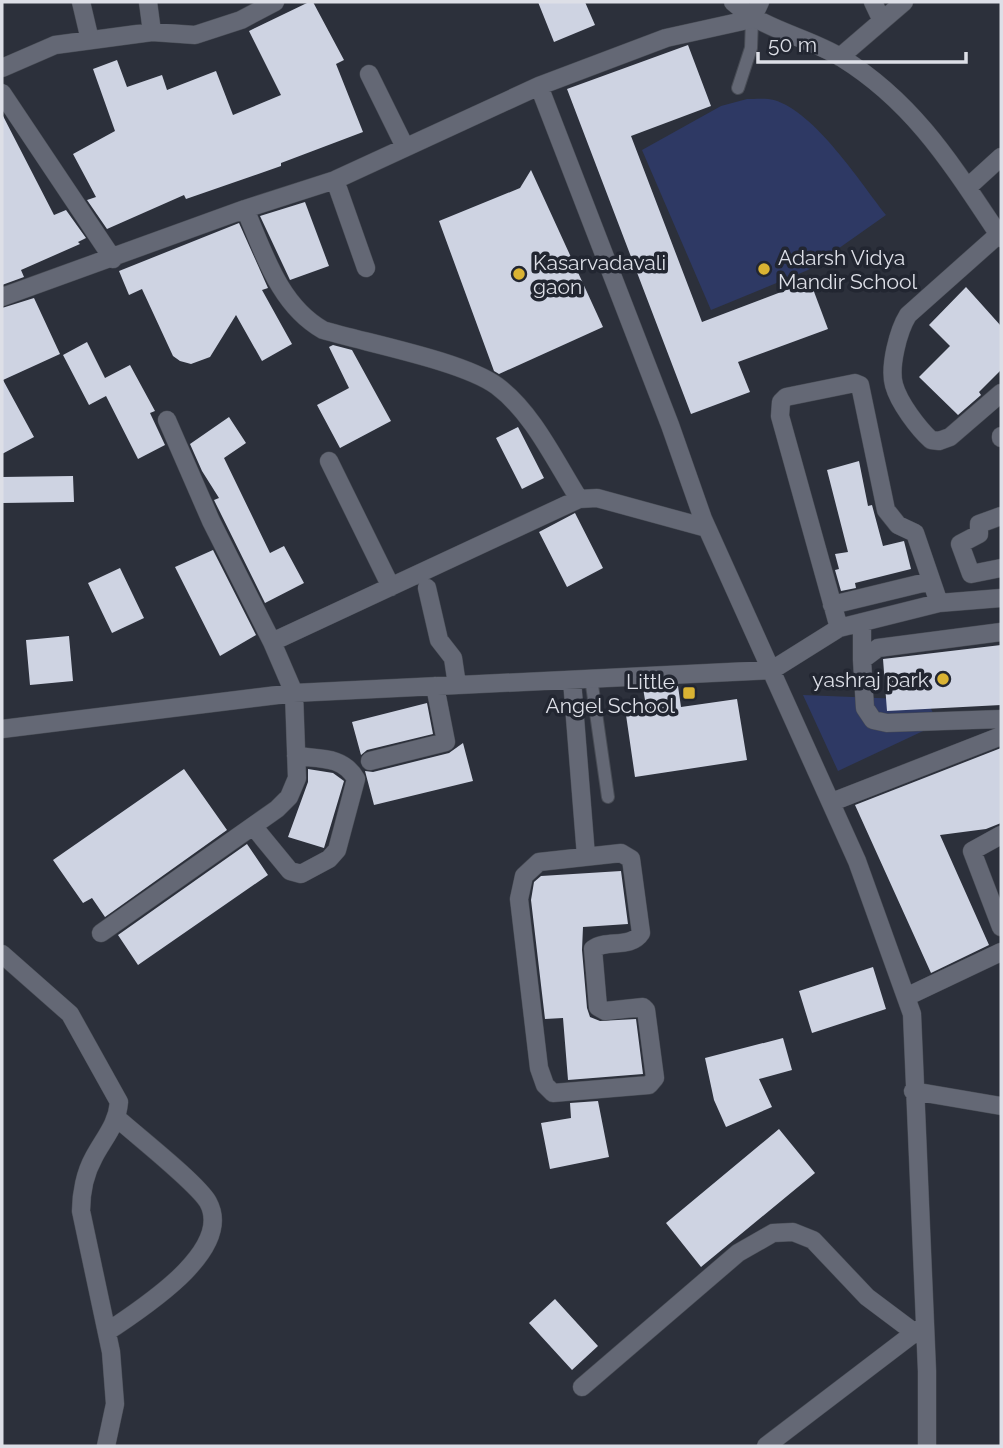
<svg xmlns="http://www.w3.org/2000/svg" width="1003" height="1448" viewBox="0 0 1003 1448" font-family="Raleway,sans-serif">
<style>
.green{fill:#2e3964}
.building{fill:#ced3e2}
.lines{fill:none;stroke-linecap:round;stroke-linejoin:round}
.lane-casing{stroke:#484c55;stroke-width:14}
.street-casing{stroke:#484c55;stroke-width:19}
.lane{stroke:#646875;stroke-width:12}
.street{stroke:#646875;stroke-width:18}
.poi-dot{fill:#dab333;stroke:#222631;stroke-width:2.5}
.labels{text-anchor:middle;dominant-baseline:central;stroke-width:7;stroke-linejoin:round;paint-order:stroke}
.poi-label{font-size:21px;fill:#dddfe7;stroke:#222631;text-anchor:start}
</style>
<rect width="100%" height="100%" fill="#2c303b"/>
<path class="green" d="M 747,99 C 755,99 766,98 774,100 C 815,112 860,182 886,215 L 808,270 L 711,310 L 642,150 L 721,106 Z
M 803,695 L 927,700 L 938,724 L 838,771 Z"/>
<path class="building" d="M 309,2 L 313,2 L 344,60 L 336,64 L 363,132 L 281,163 L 281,166 L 186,199 L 184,195 L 107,229 L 87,200 L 96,197 L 73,154 L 115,131 L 93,69 L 117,60 L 127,87 L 162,75 L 167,90 L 216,71 L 233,115 L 281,95 L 249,31 Z
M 538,2 L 585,2 L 595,25 L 554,42 Z
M 688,45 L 711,106 L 631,136 L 702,322 L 810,281 L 828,329 L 738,362 L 750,392 L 691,414 L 567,89 Z
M 2,114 L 54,215 L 66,210 L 86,238 L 78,242 L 80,244 L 21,270 L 24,277 L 2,285 Z
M 531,170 L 603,327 L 499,374 L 494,371 L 439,221 L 520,188 Z
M 305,202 L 329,266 L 290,280 L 260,216 Z
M 239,223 L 268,288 L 262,290 L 292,344 L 262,361 L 236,315 L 210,357 L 191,364 L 180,361 L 173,356 L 142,289 L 129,295 L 119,271 Z
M 966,287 L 1001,326 L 1001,370 L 979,392 L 981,395 L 958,415 L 919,377 L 950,346 L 929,325 Z
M 34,298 L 60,354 L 3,380 L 34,437 L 2,454 L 2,308 Z
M 87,342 L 105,378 L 130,365 L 155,411 L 150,413 L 165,445 L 138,459 L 106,396 L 89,405 L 63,355 Z
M 333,345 L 352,350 L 391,421 L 340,448 L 317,405 L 349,388 L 329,347 Z
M 229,417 L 246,443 L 224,458 L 270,553 L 284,546 L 304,583 L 265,603 L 214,500 L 219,498 L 202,471 L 190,444 Z
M 518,427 L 544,478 L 522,489 L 496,438 Z
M 859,461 L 868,506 L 872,505 L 883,546 L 904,541 L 911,569 L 855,583 L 856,588 L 841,591 L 835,570 L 839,569 L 835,554 L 848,552 L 827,470 Z
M 73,476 L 74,502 L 2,503 L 2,477 Z
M 575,513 L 603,568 L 567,587 L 539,532 Z
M 213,550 L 256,635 L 220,656 L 175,567 Z
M 120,568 L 144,618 L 112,633 L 88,583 Z
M 69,636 L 73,681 L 30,685 L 26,640 Z
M 1001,645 L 1001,705 L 887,711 L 883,659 Z
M 678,686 L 681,707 L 737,699 L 747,760 L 635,777 L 626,715 L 647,712 L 643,688 Z
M 427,703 L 433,734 L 367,750 L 361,755 L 352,722 Z
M 463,743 L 473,781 L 374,805 L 365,771 L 373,772 L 449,753 Z
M 1001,748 L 1001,823 L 986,829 L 940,835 L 989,945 L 931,973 L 855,805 Z
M 184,769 L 227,830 L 105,917 L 92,898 L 83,903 L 53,860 Z
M 308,769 L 333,773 L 344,781 L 324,848 L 288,837 L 308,782 Z
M 247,844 L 268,875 L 138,965 L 118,935 Z
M 621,871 L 628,924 L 583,927 L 582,950 L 587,1008 L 590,1017 L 600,1021 L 636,1019 L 643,1074 L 568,1080 L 563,1018 L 545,1019 L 531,900 L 534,882 L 541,876 Z
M 873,967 L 886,1009 L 812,1033 L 799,991 Z
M 783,1038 L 792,1070 L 759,1079 L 772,1107 L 726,1127 L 714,1100 L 705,1058 Z
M 598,1101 L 609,1157 L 550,1169 L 541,1123 L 571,1118 L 570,1103 Z
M 779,1129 L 815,1173 L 701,1267 L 666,1223 Z
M 555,1299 L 598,1346 L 572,1370 L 529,1323 Z"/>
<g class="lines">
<g class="lane-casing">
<path id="lane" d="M 738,88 L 751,48 L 752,19
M 591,678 L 608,797"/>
</g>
<g class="street-casing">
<path id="street" d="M 81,2 L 90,40
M 148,2 L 152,32
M 733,2 C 765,31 806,36 842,58 C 916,104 954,168 1001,238
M 873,2 L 881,19
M 840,57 L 904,2
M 2,68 L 55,45 L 152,32 L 195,35 L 241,20 L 275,2
M 369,74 L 405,147
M 539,86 L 670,425 L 703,519 L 857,861 L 912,1014 L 927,1371 L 927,1446
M 2,93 L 113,259
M 335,180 L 366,268
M 968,187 L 1001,157
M 245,209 C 264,253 279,305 323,330 C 366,343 463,361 497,386 C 533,413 555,461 579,499
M 999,234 L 908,315 C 898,331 889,367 894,385 C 899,403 918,428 931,440 L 939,441 L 950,437 L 1001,393
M 2,297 L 245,209 L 335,180 L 539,86 L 666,38 L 752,19 L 760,2
M 1001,436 L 1001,438
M 329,461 L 391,587
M 1001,516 L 979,524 L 979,534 L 960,544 L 971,574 L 1001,568
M 427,588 L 439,640 L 453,658 L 457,685
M 832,605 L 931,581
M 839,628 L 780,416 L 781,402 L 786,397 L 855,383 L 860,385 L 886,510 L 898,525 L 915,533 L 939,603
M 1001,632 L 878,648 L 862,660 L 865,708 L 873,720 L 887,723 L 1001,719
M 272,642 L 579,499 L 597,498 L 707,528
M 862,660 L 862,622
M 572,680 L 586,856
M 2,729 L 294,693 L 772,670 L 839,628 L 939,603 L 1001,598
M 370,761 L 446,742 L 435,686
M 832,802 L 1001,736
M 253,826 L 290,871 L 301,874 L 329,859 L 337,850 L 356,779 C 343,756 320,759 296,756
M 1001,835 L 972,851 L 1001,927
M 621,853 L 631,859 L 641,933 C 631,949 606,939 593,949 L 598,1007 L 605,1011 L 643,1007 L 646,1010 L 655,1078 L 649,1085 L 553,1093 L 545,1085 L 539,1068 L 519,899 L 524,876 L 539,862 Z
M 101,933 L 277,809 L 289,797 L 297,778 L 294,693 L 272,642 L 211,521 L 167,420
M 2,954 L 70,1014 L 119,1102 C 117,1125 104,1138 94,1157 C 85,1173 81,1194 81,1211 L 111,1352 L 115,1404 L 106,1446
M 906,997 L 1001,952
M 913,1091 L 1001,1106
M 107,1332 C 139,1310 235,1251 208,1202 C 197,1183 137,1136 117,1118
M 582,1387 L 738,1253 L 773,1233 L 793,1232 L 813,1240 L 867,1297 L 915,1333
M 766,1446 L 922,1327"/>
</g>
<use href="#lane" class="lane"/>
<use href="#street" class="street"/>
</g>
<g class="poi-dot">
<circle cx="764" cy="269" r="7"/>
<circle cx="519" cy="274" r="7"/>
<circle cx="943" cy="679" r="7"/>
<rect x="682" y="686" width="14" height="14" rx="3.5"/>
</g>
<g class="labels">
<g class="poi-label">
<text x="778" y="257">Adarsh Vidya<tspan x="778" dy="24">Mandir School</tspan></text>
<text x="533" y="262">Kasarvadavali<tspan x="533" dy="24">gaon</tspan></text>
<text x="929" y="679" text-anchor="end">yashraj park</text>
<text x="675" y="681" text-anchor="end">Little<tspan x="675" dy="24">Angel School</tspan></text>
</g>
</g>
<rect width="1003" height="1448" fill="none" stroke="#dddfe7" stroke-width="7"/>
<path d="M758 52v10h208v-10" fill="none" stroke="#dddfe7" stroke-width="3.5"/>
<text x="768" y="52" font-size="21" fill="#dddfe7" stroke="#222631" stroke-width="5" paint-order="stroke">50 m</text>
</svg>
